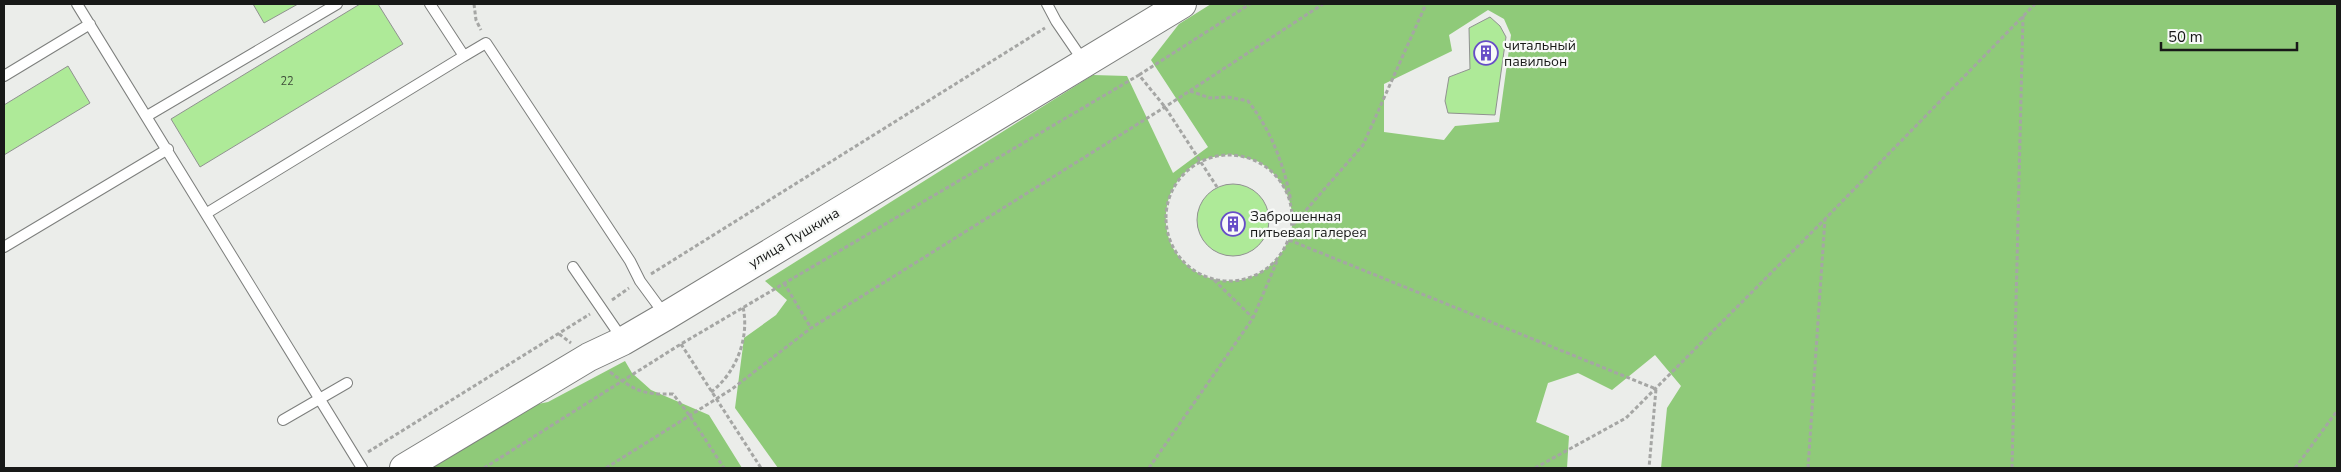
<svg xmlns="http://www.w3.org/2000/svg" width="2341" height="472" viewBox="0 0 2341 472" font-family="'Nunito Sans',sans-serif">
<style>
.forest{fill:#8fca79;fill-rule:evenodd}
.building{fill:#aeea98;stroke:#909290}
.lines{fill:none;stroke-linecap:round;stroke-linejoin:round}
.lane-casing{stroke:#7d7f7d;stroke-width:12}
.secondary-casing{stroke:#7d7f7d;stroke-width:30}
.path{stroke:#a5a6a4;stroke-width:3;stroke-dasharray:4 2.5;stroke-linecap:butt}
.lane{stroke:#fff;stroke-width:10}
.secondary{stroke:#fff;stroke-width:28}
.labels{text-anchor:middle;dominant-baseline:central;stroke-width:4.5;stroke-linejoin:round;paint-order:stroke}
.number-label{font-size:11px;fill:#3e4d38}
.poi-label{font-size:14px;fill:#181918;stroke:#f8faf8;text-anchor:start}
.street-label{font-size:14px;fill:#181918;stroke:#f8faf8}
</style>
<rect width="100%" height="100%" fill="#ebedea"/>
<path class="forest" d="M 1211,4 L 2337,4 L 2337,468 L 1661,468 L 1667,408 L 1681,386 L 1655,355 L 1612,390 L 1578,373 L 1548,383 L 1536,422 L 1569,436 L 1567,468 L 778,468 L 735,408 L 744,338 L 776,315 L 787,300 L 765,281 L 1093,75 L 1127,76 L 1173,173 L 1208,147 L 1151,60 L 1179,24 ZM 1488,10 L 1504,19 L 1511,35 L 1499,122 L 1455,126 L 1444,140 L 1384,132 L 1384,84 L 1452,51 L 1449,35 ZM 1230,154 C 1239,157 1251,158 1259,162 C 1288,179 1302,218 1285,247 C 1247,313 1150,275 1168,201 C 1172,185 1185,169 1200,161 C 1209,157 1221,156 1230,154 Z
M 625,361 L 632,373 L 651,390 L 709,415 L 742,468 L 425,468 L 523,407 L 548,402 Z"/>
<path class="building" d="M 253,4 L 298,4 L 264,23 Z
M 360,4 L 378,4 L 403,44 L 200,167 L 171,119 Z
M 1490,17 L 1500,26 L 1506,37 L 1495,115 L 1448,113 L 1445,101 L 1449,77 L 1470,69 L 1469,28 Z
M 68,66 L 90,103 L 4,155 L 4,105 Z
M1197 220a36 36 0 1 1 72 0a36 36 0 1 1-72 0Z"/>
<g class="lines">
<g class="lane-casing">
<path id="lane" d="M 77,4 L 362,468
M 430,4 L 464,56 L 486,43 L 630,261 L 640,281 L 665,315
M 1047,4 L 1056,21 L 1084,62
M 4,76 L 90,24
M 147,116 L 337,4
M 207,213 L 464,56
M 4,247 L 168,149
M 573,267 L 623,340
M 283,420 L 347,383"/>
</g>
<g class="secondary-casing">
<path id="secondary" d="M 404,468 L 589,357 L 623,341 L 666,316 L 1182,4"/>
</g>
<path class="path" d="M 474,4 L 476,20 L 481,30
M 1139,75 L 1250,4
M 1190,91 L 1210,98 L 1228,97 L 1248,101 C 1271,130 1284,165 1291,201
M1166 218a63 63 0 1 1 126 0a63 63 0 1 1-126 0Z
M 1293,225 L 1363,145 L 1426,4
M 1289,240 L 1656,389 L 1649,468
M 651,274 L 1045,28
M 1214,280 L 1253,318
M 784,283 L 811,328
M 612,300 L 629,288
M 559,334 L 571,343
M 681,344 L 761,468
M 610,372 C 634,390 642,395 673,394 L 690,416 L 724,468
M 711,392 C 735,374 750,339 743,307
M 368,452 L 590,314
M 484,468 L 681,344 L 1139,75 L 1165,107 L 1217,187
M 606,468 L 732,389 L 811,328 L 1165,107 L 1323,4
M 1149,468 L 1253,318 L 1277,261
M 1535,468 L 1626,418 L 1825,219 L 2035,4
M 1808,468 L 1825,219
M 2012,468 L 2023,16
M 2295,468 L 2337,411"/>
<use href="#lane" class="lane"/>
<use href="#secondary" class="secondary"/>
</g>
<defs>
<g id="building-ring" transform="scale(1.25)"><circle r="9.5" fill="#f8faf8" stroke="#674ec7" stroke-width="1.5"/><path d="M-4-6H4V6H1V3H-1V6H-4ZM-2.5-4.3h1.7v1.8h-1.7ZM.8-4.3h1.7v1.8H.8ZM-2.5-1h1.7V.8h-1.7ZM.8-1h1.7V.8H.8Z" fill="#674ec7"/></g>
</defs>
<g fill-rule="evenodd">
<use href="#building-ring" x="1486" y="53"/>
<use href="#building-ring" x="1233" y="224"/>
</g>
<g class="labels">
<g class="number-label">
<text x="287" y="81">22</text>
</g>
<g class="poi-label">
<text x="1504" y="45">читальный<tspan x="1504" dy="16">павильон</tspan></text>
<text x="1250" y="216">Заброшенная<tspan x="1250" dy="16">питьевая галерея</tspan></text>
</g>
<g class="street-label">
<text transform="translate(794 238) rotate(-31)">улица Пушкина</text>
</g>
</g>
<rect width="2341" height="472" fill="none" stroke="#181918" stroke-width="10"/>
<path d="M2161 42v8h136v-8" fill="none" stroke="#181918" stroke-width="2.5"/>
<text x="2168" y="42" font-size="15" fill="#181918" stroke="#f8faf8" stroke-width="4" paint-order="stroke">50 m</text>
</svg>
